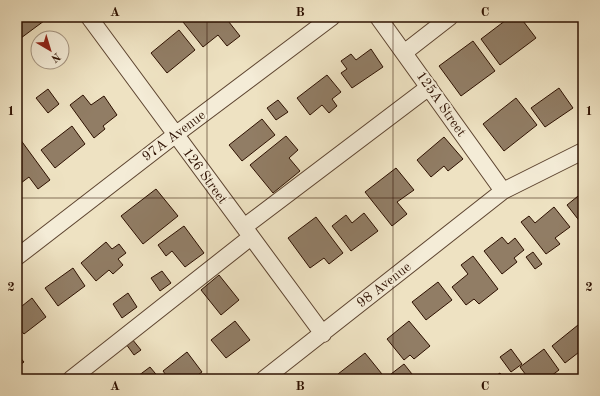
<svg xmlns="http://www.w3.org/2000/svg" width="600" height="396" viewBox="0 0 600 396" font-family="'Old Standard TT',serif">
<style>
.building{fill:#917d65;stroke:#2d1000}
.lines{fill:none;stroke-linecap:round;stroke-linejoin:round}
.minor-casing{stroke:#5d4430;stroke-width:18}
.minor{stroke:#f4ecd7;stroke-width:16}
.grid{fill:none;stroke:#2d1000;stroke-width:1;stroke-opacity:0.55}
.labels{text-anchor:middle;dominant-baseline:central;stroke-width:4;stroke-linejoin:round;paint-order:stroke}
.street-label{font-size:14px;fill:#2d1000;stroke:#f4ecd7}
.neatline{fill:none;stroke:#2d1000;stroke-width:1.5}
.grid-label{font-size:13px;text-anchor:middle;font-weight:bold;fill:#2d1000}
</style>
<rect width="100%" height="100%" fill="#eee2c2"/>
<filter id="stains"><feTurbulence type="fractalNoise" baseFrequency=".005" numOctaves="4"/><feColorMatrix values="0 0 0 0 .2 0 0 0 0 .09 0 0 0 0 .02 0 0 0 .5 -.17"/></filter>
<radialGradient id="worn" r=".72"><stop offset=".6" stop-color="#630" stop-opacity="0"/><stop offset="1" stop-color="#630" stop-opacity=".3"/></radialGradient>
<path class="building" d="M 17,17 L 47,17 L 48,18 L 21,38 L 17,33 Z
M 179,17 L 225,17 L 240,36 L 227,46 L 218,35 L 203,47 Z
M 510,17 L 520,17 L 536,38 L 500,65 L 481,39 Z
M 179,30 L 195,50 L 167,73 L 151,53 Z
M 473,41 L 495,71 L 461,96 L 439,66 Z
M 371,49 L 383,67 L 352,88 L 341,73 L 347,69 L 341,61 L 351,54 L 356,60 Z
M 327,75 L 341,92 L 332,99 L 337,106 L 329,113 L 322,105 L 310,115 L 297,98 Z
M 559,88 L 573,108 L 545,127 L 531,108 Z
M 48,89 L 59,104 L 48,113 L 36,98 Z
M 83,95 L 91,105 L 104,96 L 117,115 L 103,126 L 105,129 L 94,138 L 70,105 Z
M 516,98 L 537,125 L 504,151 L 483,124 Z
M 278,100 L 288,112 L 276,120 L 267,108 Z
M 262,119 L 275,135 L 242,161 L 229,145 Z
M 72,126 L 85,144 L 55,168 L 41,150 Z
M 286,136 L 298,150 L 289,158 L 300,171 L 273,193 L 250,165 Z
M 444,137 L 463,159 L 448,171 L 444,166 L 431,177 L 417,160 Z
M 20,139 L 50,180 L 38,189 L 29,177 L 17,186 L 17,141 Z
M 396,168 L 414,190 L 397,202 L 407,214 L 392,226 L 365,192 Z
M 156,189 L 178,216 L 143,244 L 121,216 Z
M 583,192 L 583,222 L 581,223 L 567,205 Z
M 554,207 L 570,227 L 555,238 L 560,244 L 546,254 L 521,222 L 529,216 L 535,223 Z
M 364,213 L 378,231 L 351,251 L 332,226 L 346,215 L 352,223 Z
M 316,217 L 343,253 L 329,264 L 324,258 L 310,268 L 288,238 Z
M 184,226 L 204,253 L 185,267 L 172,251 L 166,256 L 158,245 Z
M 502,237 L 508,244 L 515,238 L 524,250 L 514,258 L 517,262 L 502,274 L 484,251 Z
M 106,242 L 112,249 L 119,244 L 126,253 L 118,259 L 123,265 L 113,274 L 109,270 L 96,281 L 81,263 Z
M 533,252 L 542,264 L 535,269 L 526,257 Z
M 473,256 L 498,289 L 479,304 L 474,299 L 466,305 L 452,287 L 468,274 L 461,265 Z
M 73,268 L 85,286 L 58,306 L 45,288 Z
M 162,271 L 171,283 L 160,291 L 151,278 Z
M 219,275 L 239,300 L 221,315 L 201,290 Z
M 438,282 L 452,300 L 426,320 L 412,302 Z
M 128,293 L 137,307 L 122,318 L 113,304 Z
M 32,298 L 46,317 L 24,334 L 17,326 L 17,310 Z
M 235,321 L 250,340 L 226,358 L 211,340 Z
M 409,321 L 430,346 L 414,359 L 410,355 L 404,360 L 387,339 Z
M 578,325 L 583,331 L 583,349 L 565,363 L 552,346 Z
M 132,339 L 141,350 L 134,355 L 126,344 Z
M 511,349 L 522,364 L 511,372 L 500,357 Z
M 544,349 L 559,370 L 547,379 L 529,379 L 520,367 Z
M 187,352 L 202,372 L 192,379 L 169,379 L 163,371 Z
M 365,353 L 386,379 L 342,379 L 338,374 Z
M 17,354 L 24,362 L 17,367 Z
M 404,364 L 416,379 L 395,379 L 391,374 Z
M 150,367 L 160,379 L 134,379 Z
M 500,373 L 504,379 L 491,379 Z"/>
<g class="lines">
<g class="minor-casing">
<path id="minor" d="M 89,17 L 323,334
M 378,17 L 503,191
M 405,52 L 450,17
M 244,227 L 429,87
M 17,257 L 175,135 L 332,17
M 71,379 L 251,237
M 264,379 L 503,191 L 583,151"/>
</g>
<use href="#minor" class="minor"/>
</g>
<path class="grid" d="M 207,17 L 207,379M 393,17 L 393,379M 17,198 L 583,198"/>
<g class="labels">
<g class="street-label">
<text transform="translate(441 104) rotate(55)">125A Street</text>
<text transform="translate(174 136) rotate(-37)">97A Avenue</text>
<text transform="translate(205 176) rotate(54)">126 Street</text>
<text transform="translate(384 285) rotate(-38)">98 Avenue</text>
</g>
</g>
<rect width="600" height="396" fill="none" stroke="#eee2c2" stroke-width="44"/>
<g transform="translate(50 50) rotate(142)"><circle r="19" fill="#f4ecd7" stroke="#a49481"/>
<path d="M0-3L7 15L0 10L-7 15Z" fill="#8f2418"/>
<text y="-6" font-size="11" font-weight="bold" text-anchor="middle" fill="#2d1000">N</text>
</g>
<rect x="22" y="22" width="556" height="352" class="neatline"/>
<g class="grid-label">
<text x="115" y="16">A</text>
<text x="300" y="16">B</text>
<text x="485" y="16">C</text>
<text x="11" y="115">1</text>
<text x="589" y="115">1</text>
<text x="11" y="291">2</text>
<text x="589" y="291">2</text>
<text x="115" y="390">A</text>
<text x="300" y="390">B</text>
<text x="485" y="390">C</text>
</g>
<rect width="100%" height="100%" filter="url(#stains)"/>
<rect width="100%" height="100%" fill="url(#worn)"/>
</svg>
